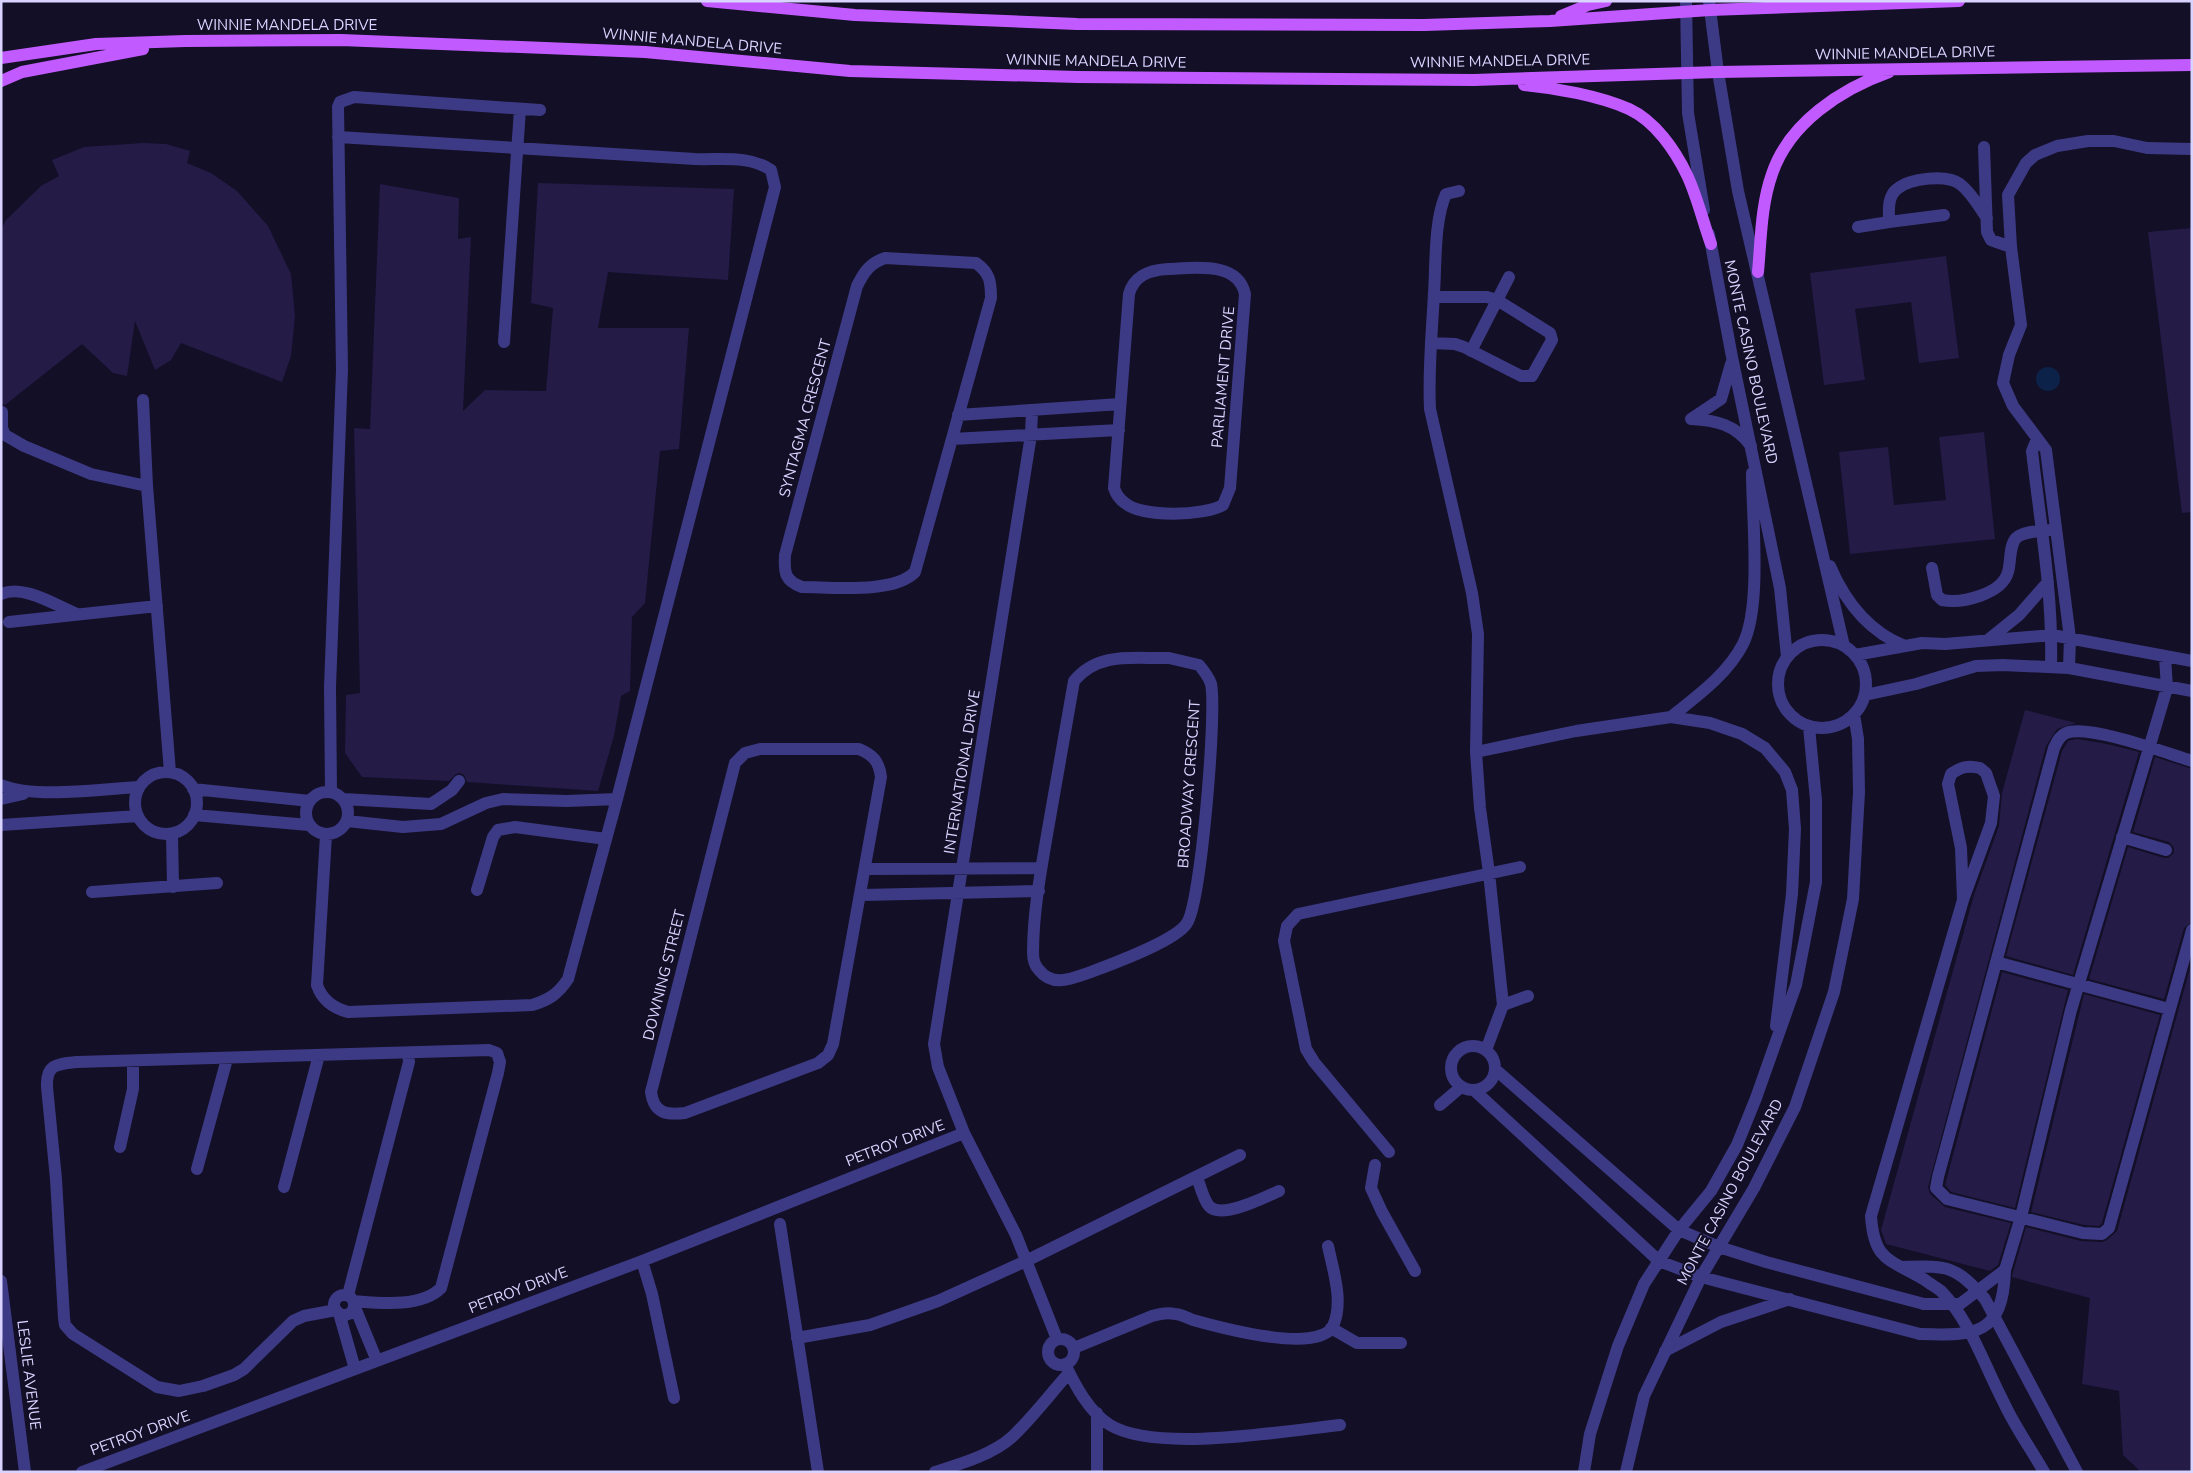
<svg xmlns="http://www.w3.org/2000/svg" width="2193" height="1473" viewBox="0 0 2193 1473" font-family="'Nunito Sans',sans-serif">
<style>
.water{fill:#0c2248}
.building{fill:#241b47}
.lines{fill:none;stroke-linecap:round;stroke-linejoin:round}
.minor{stroke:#3d3a85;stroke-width:12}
.major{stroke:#c25bff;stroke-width:12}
.minor-bridge{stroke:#3d3a85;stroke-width:12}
.labels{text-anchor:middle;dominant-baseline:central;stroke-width:4;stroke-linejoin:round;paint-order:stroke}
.street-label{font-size:15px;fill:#d9d4ff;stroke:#130f26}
</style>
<rect width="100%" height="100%" fill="#130f26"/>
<path class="water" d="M2036 379a12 12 0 1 1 24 0a12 12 0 1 1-24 0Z"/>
<path class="building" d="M 143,143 L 166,144 L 190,151 L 187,163 L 211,173 L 237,191 L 268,226 L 291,274 L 295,316 L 291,356 L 282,382 L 181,343 L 171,360 L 155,370 L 135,321 L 127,376 L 113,373 L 82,344 L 5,405 L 1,404 L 1,229 L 6,220 L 41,186 L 59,176 L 52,160 L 84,147 Z
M 538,183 L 734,189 L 728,280 L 608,272 L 598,328 L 689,328 L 679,449 L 660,451 L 645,603 L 632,617 L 630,691 L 621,696 L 614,736 L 598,791 L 467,782 L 464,775 L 460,773 L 456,774 L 449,781 L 362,777 L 345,753 L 346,695 L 360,693 L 354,428 L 370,429 L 380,184 L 459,198 L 458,239 L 471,237 L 463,411 L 485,390 L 546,391 L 553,308 L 531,303 Z
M 2192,228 L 2192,512 L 2182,513 L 2148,232 Z
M 1946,256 L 1959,358 L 1919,363 L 1911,302 L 1855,309 L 1865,380 L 1824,385 L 1810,273 Z
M 1984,432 L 1995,539 L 1850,554 L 1839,452 L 1888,447 L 1894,505 L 1946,500 L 1939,437 Z
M 2025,710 L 2076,723 L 2057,729 L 2046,746 L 1928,1187 L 1930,1194 L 1945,1207 L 2011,1223 L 1998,1265 L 1990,1271 L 1886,1244 L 1881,1230 L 1974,895 L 1999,826 L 2002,793 Z
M 2077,739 L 2107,744 L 2139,752 L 2073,975 L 2006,956 L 2062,751 L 2068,741 Z
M 2155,757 L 2192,769 L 2192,922 L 2184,928 L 2164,999 L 2089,979 L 2128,847 L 2164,858 L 2168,858 L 2174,853 L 2174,848 L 2169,842 L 2133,832 Z
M 2192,961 L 2192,1472 L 2141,1472 L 2123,1455 L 2119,1391 L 2082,1384 L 2090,1298 L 2012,1277 L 2013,1272 L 2026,1227 L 2081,1241 L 2102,1242 L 2107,1240 L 2117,1231 Z
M 2002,972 L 2068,990 L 2015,1208 L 1951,1192 L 1945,1185 Z
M 2084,994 L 2160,1015 L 2102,1223 L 2099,1226 L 2084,1225 L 2031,1212 Z"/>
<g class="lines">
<path class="minor" d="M 1686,1 L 1688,113 L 1704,210
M 1709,1 L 1718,72 L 1738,191 L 1844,646
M 1984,147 L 1987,232 L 1991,240 L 2011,247
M 1459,191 L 1446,194 C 1434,220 1436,264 1434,293 C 1432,332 1428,370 1430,409 L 1472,593 L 1478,634 L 1476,752 L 1480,808 L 1489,873 L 1503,1005 L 1486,1050
M 1889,222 L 1944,215
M 1858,227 L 1889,222 C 1889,211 1887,197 1897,189 C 1910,178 1947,174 1960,184 C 1971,192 1979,207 1987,218
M 1709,234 L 1732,357 L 1780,588 L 1787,657
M 885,258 L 976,263 C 990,273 991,282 991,298 L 915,572 C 894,594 832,587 802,587 C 785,581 784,573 785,555 L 857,286 C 864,272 870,263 885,258 Z
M 1168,269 C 1195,268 1238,261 1245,294 L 1230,488 L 1223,505 C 1204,516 1143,518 1125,503 C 1119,499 1116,494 1114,488 L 1129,294 C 1134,275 1150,270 1168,269 Z
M 504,342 L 520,109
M 1431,343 L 1455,344 L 1464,347 L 1521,376 L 1532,376 L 1552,340 L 1550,333 L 1497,300 L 1487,297 L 1434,297
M 1471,351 L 1509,277
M 143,400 L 147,486 L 170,772
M 1032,411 L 1031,435 L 934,1044 L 938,1067 L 964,1133 L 1016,1235 L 1057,1339
M 2,412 L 2,428 L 5,435 L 24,446 L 91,474 L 147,486
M 958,415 L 1120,404
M 1691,419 C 1716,420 1736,425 1751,446
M 1691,419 L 1721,399 L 1731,364
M 952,439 L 1119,430
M 2037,439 L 2032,451 C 2040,522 2053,594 2051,665
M 1830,566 C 1845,601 1869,632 1905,646
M 1932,568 L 1937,595 L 1942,600 C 1962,604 2002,594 2008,572 C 2011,562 2009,546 2016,538 C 2023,531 2040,531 2050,530
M 1,594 C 23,584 55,605 75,613
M 9,622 L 157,606
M 1988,640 L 2019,615 L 2048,582
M1778 684a44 44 0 1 1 88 0a44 44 0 1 1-88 0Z
M 1855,655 L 1922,643 L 1945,644 L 2052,635 L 2192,661
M 1169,658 L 1199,665 C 1204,671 1209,677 1211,684 C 1217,711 1201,902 1187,923 C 1176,941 1112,964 1091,972 C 1073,978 1053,988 1039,970 C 1035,966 1033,959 1033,953 C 1033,912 1041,870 1048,829 C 1057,780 1065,730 1074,681 C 1099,651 1134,659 1169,658 Z
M 2069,668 L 2070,638 L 2046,450 L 2013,406 L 2003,383 L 2009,355 L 2021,325 L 2011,247 L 2008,195 L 2026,163 L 2035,155 L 2057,146 L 2088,141 L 2114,141 L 2147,148 L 2192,149
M 1865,695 L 1916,684 L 1976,666 L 2003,665 L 2069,668 L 2192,691
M 1671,717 C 1697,696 1727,675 1743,644 C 1762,606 1752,517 1752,473
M 760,749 L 859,749 C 873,755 879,761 881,777 L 833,1044 L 828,1055 L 818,1063 L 685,1113 C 667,1115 654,1114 651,1092 L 735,763 L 745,753 Z
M 1476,752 L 1576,731 L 1671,717 L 1710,723 L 1742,734 L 1765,748 L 1785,772 L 1792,790 L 1795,829 L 1792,894 L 1776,1026
M 2192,761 C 2166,753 2089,724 2066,733 C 2059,736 2057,742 2054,748 L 1938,1177 L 1936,1188 L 1947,1199 L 2083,1233 L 2102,1234 L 2109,1228 L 2192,930
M135 803a31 31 0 1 1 62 0a31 31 0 1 1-62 0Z
M 1,785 C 35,799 101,789 139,787
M 193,789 L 310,801
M306 813a21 21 0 1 1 42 0a21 21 0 1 1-42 0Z
M 331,792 L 330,687 L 342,370 L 338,107 L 340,102 L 354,97 L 540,110
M 1,799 L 23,794
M 343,799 L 431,804 L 452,790 L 459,781
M 194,815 L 309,825
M 347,821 L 403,827 L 441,824 L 486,803 L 503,799 L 567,801 L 617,799
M 1,825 L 138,816
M 172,834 L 173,887
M 326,835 L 317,985 C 322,1000 333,1008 348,1012 L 532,1005 C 549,1000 558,994 568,979 L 617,799 L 775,187 L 771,170 C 749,155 721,160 695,159 L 338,137
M 2122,837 L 2166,850
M 866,869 L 1041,868
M 477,890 L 493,837 L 498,830 L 515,827 L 606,839
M 92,892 L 217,883
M 862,895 L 1039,891
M 1963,900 L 1961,848 L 1948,784 L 1951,774 C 1961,767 1968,765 1980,768 L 1986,773 L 1994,796 L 1991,823 L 1963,900 L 1871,1216 C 1874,1262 1890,1259 1925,1280 C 1930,1284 1936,1287 1941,1291 C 1971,1322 1984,1365 2004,1403 C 2015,1427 2031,1449 2044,1472
M 1996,962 L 2169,1009
M 1503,1005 L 1528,996
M1451 1068a22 22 0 1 1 44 0a22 22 0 1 1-44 0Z
M 1496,1070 L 1679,1230 L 1719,1247 L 1766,1262 L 1924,1304
M 1475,1091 L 1659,1261 L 1701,1277 L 1920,1334
M 1440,1105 L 1461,1087
M 120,1147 L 133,1089 L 133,1062
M 1389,1152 L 1314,1062 L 1306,1049 L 1284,941 L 1287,926 L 1298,914 L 1520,867
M 1375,1165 L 1371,1188 L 1382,1212 L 1415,1271
M 197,1169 L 227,1059
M 1197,1177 C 1200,1185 1203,1199 1209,1206 C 1221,1220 1265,1197 1279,1191
M 284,1187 L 319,1055
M 780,1224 L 818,1472
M 642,1261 L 652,1294 L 674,1398
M 1902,1267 C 1946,1266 1955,1264 1985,1299 L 2077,1472
M 2005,1270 L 2021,1217 L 2071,1010 L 2167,688 L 2165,657
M 1,1281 L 25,1472
M334 1305a10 10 0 1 1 20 0a10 10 0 1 1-20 0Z
M 348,1295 L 409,1062 L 408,1053
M 354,1305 L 377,1361
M 336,1310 L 304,1316 L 293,1321 L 244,1369 L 234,1375 L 203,1386 L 179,1391 L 157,1387 L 73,1334 L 65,1325 L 64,1318 L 56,1179 L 47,1087 C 46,1064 57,1064 77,1062 L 489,1050 L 497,1053 L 500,1062 L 498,1073 L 441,1288 C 421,1308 379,1303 354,1301
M 339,1313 L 355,1369
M 1331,1328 L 1357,1343 L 1401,1343
M 797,1338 L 870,1325 L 938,1301 L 1026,1261 L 1240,1155
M1048 1352a13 13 0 1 1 26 0a13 13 0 1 1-26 0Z
M 1074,1348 L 1152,1316 C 1159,1314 1167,1312 1175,1314 C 1181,1314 1187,1318 1193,1320 C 1218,1327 1318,1355 1333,1326 C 1344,1302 1333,1270 1328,1246
M 1665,1351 L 1721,1322 L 1790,1299
M 1065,1364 C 1075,1385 1089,1412 1110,1425 C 1156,1453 1285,1431 1340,1425
M 1097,1413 L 1097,1472
M 82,1472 L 642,1261 L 964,1133
M 935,1472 C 960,1464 992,1455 1012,1437 C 1033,1417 1050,1394 1069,1373
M 1584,1472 L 1590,1434 L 1618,1346 L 1644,1284 L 1679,1230 L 1711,1191 L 1737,1145 L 1756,1098 L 1796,985 L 1816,882 L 1816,800 L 1809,727
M 1626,1472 L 1644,1396 L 1701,1277 L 1754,1188 L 1795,1107 L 1834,992 L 1853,899 L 1859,792 L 1858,739 L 1854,714"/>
<path class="major" d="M 707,1 L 855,15 L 1077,24 L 1424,25 L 1550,21 L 1710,10 L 1959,1
M 1561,16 L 1588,5 L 1606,1
M 1,58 L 96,44 L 185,41 L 341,40 L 645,52 L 850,71 L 1078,77 L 1474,80 L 1718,72 L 2192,65
M 1,81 L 22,72 L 143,49
M 1524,85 C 1556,88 1600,96 1629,109 C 1655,121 1675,150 1687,175 C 1697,196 1703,222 1711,244
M 1758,272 C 1761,239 1761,205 1772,174 C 1789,123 1841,89 1889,72"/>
<path class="minor-bridge" d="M 1924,1304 L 1960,1304 L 2005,1270
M 1920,1334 C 1976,1336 2003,1335 2005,1270"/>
</g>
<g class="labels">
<g class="street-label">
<text x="287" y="25">WINNIE MANDELA DRIVE</text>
<text transform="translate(692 41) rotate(5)">WINNIE MANDELA DRIVE</text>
<text transform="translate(1905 53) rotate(-1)">WINNIE MANDELA DRIVE</text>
<text transform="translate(1096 61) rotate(1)">WINNIE MANDELA DRIVE</text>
<text transform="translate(1500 61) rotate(-1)">WINNIE MANDELA DRIVE</text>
<text transform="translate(1751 362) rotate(78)">MONTE CASINO BOULEVARD</text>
<text transform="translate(1223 377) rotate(-85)">PARLIAMENT DRIVE</text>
<text transform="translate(805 418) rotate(-75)">SYNTAGMA CRESCENT</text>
<text transform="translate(962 772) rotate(-81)">INTERNATIONAL DRIVE</text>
<text transform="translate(1189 784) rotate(-86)">BROADWAY CRESCENT</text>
<text transform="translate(664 975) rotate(-76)">DOWNING STREET</text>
<text transform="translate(895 1143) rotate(-21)">PETROY DRIVE</text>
<text transform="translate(1730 1192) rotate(-62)">MONTE CASINO BOULEVARD</text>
<text transform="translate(518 1290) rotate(-21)">PETROY DRIVE</text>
<text transform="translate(29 1375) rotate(83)">LESLIE AVENUE</text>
<text transform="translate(140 1433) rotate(-20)">PETROY DRIVE</text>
</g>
</g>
<rect width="2193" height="1473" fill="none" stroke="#d9d4ff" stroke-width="5"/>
</svg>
